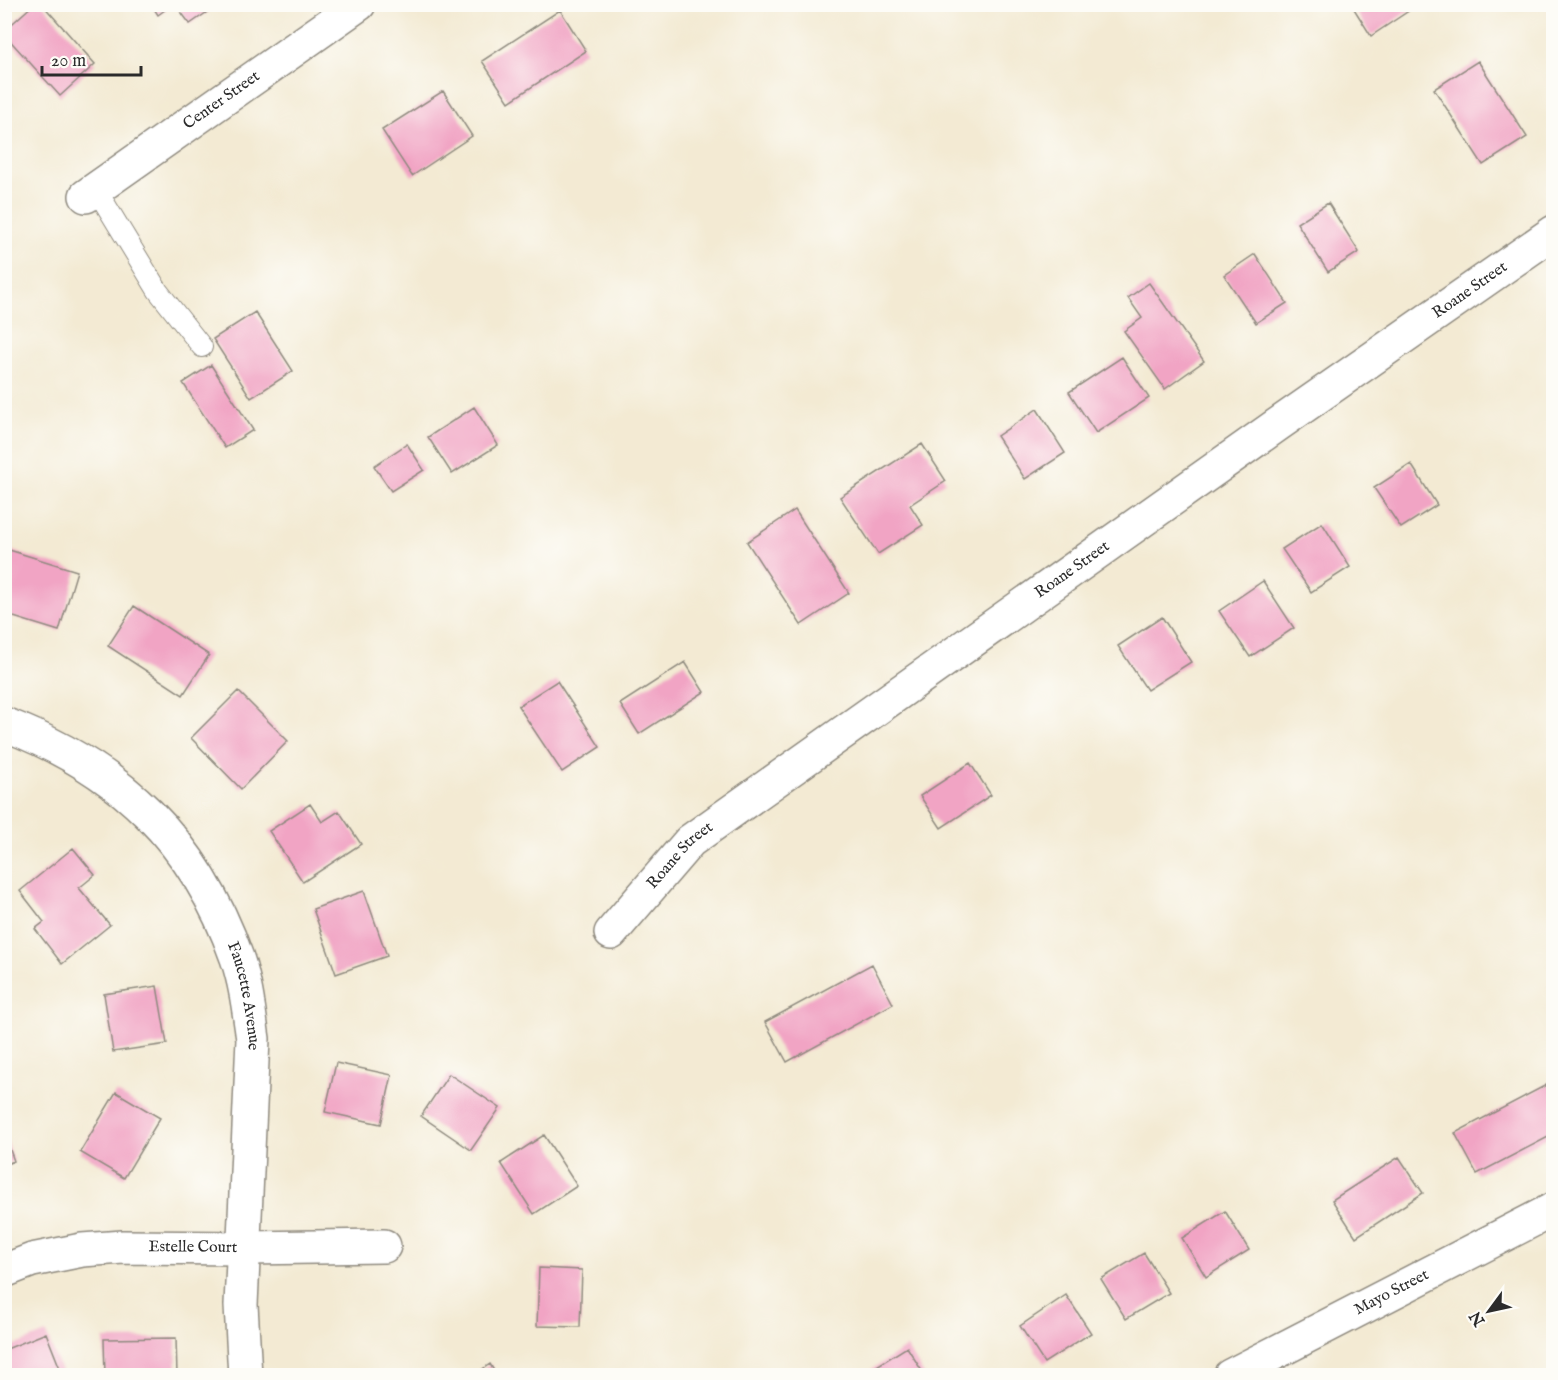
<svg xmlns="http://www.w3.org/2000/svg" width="1558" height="1380" viewBox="0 0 1558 1380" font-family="'IM FELL English',serif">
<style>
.building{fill:#f1a4c4}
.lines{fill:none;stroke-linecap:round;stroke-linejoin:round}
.service-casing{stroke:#8f8a7f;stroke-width:22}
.minor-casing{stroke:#8f8a7f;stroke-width:36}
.service{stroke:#fff;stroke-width:20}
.minor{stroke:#fff;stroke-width:33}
.labels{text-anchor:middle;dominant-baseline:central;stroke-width:6;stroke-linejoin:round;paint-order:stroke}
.street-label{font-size:16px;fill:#2b2b2b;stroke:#fdfcf7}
</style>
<rect width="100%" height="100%" fill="#fdfcf7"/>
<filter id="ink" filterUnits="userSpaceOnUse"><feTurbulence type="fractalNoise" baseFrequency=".0167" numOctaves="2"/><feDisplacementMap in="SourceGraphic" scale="12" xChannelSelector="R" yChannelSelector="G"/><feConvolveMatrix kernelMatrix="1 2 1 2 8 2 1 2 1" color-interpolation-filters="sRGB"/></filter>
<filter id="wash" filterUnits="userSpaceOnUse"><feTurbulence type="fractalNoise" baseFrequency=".008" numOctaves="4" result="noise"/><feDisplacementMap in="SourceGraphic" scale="24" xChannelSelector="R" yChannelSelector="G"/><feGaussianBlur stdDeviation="1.35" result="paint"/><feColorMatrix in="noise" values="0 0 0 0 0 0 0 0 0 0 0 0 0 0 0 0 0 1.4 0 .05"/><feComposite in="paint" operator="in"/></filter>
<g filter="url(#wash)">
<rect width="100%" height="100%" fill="#f3ead3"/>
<g id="blocks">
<path class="building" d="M 34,4 L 42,4 L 95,64 L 60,96 L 4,34 L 4,31 Z
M 151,4 L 173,4 L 158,15 Z
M 175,4 L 206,4 L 210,10 L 190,24 Z
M 1351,4 L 1419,4 L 1371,36 Z
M 560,10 L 586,51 L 509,102 L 482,61 Z
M 1478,61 L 1527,137 L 1483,165 L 1434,89 Z
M 443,91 L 472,136 L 412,176 L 382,130 Z
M 1328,203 L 1359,252 L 1328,272 L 1297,223 Z
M 1255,254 L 1287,303 L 1256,323 L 1224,275 Z
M 1149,283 L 1204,361 L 1165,389 L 1124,331 L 1142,318 L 1128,298 Z
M 255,312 L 293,371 L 251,398 L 213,339 Z
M 1122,357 L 1149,398 L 1096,433 L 1069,392 Z
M 211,365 L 253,430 L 225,448 L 183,383 Z
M 474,407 L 498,445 L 452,474 L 428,437 Z
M 1037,409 L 1065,453 L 1025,479 L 997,436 Z
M 407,444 L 424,470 L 391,491 L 374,466 Z
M 922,444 L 946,481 L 910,505 L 923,525 L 878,554 L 840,497 Z
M 1411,464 L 1437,505 L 1401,528 L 1374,488 Z
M 795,510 L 849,593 L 801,625 L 747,542 Z
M 1322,523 L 1350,567 L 1311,592 L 1282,549 Z
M 6,549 L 77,571 L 59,631 L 4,614 Z
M 1263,581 L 1294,628 L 1250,657 L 1219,611 Z
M 134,606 L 209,655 L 183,695 L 108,646 Z
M 1162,617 L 1191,662 L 1147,690 L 1118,646 Z
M 685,662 L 704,692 L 639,734 L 620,704 Z
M 557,681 L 600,747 L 562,772 L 518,706 Z
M 238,691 L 288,741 L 241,789 L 191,738 Z
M 970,763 L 991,795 L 941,828 L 920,796 Z
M 310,804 L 322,822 L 339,811 L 361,844 L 303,882 L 269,831 Z
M 73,848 L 95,875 L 79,888 L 110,925 L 62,964 L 35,929 L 44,922 L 20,891 Z
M 364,891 L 387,956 L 336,974 L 313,909 Z
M 872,964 L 893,1004 L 787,1062 L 765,1022 Z
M 157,986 L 167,1044 L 113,1052 L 104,994 Z
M 336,1063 L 392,1075 L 381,1124 L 325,1112 Z
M 449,1074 L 500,1108 L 471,1150 L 421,1116 Z
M 1554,1081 L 1554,1134 L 1477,1174 L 1455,1133 Z
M 116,1092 L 160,1118 L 124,1178 L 80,1152 Z
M 4,1133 L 14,1161 L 4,1165 Z
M 544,1135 L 577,1186 L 534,1214 L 501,1163 Z
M 1399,1157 L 1423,1193 L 1356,1237 L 1332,1200 Z
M 1225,1211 L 1249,1250 L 1206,1277 L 1182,1238 Z
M 1144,1253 L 1169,1293 L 1126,1319 L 1101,1279 Z
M 539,1268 L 582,1270 L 580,1327 L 537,1326 Z
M 1066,1295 L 1091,1333 L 1044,1363 L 1020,1326 Z
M 46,1333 L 63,1376 L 8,1376 L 4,1366 L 4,1350 Z
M 176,1338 L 177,1376 L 105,1376 L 104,1339 Z
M 907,1347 L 925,1376 L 861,1376 Z
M 490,1364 L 497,1376 L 472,1376 Z"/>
</g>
</g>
<g filter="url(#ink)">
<use href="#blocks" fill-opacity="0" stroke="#8f8a7f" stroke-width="1.5"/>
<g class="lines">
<g class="service-casing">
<path id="service" d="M 96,189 L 158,291 L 202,347"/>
</g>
<g class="minor-casing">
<g id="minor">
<path id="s1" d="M 86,196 L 359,4"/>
<path id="s2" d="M 4,724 C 120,768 196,841 237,958 C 246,984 249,1012 253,1039 L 241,1305 L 245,1376"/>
<path id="s3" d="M 611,933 L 690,841 L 1277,425 L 1554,232"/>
<path id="s4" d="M 4,1271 L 32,1260 L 82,1250 L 123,1247 L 243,1248 L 384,1246"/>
<path id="s5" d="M 1230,1376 L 1554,1209"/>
</g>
</g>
<use href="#service" class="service"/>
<use href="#minor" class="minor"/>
</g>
</g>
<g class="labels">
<g class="street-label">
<text stroke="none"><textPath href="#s1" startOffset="166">Center Street</textPath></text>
<text stroke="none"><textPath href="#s3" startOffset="1076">Roane Street</textPath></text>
<text stroke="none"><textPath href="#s3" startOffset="590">Roane Street</textPath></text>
<text stroke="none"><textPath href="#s3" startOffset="104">Roane Street</textPath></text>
<text stroke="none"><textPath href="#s2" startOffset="381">Faucette Avenue</textPath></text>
<text stroke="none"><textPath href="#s4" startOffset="192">Estelle Court</textPath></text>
<text stroke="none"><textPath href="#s5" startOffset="182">Mayo Street</textPath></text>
</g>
</g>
<rect width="1558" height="1380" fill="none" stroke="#fdfcf7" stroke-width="24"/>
<g transform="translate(1489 1311) rotate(237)" stroke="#fdfcf7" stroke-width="4.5" paint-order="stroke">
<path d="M0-4.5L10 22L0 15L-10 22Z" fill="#2b2b2b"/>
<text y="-9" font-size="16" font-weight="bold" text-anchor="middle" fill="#2b2b2b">N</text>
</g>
<path d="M42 66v9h99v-9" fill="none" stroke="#2b2b2b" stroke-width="3"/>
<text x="51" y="66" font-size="18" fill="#2b2b2b" stroke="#fdfcf7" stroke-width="4.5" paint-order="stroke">20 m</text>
</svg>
